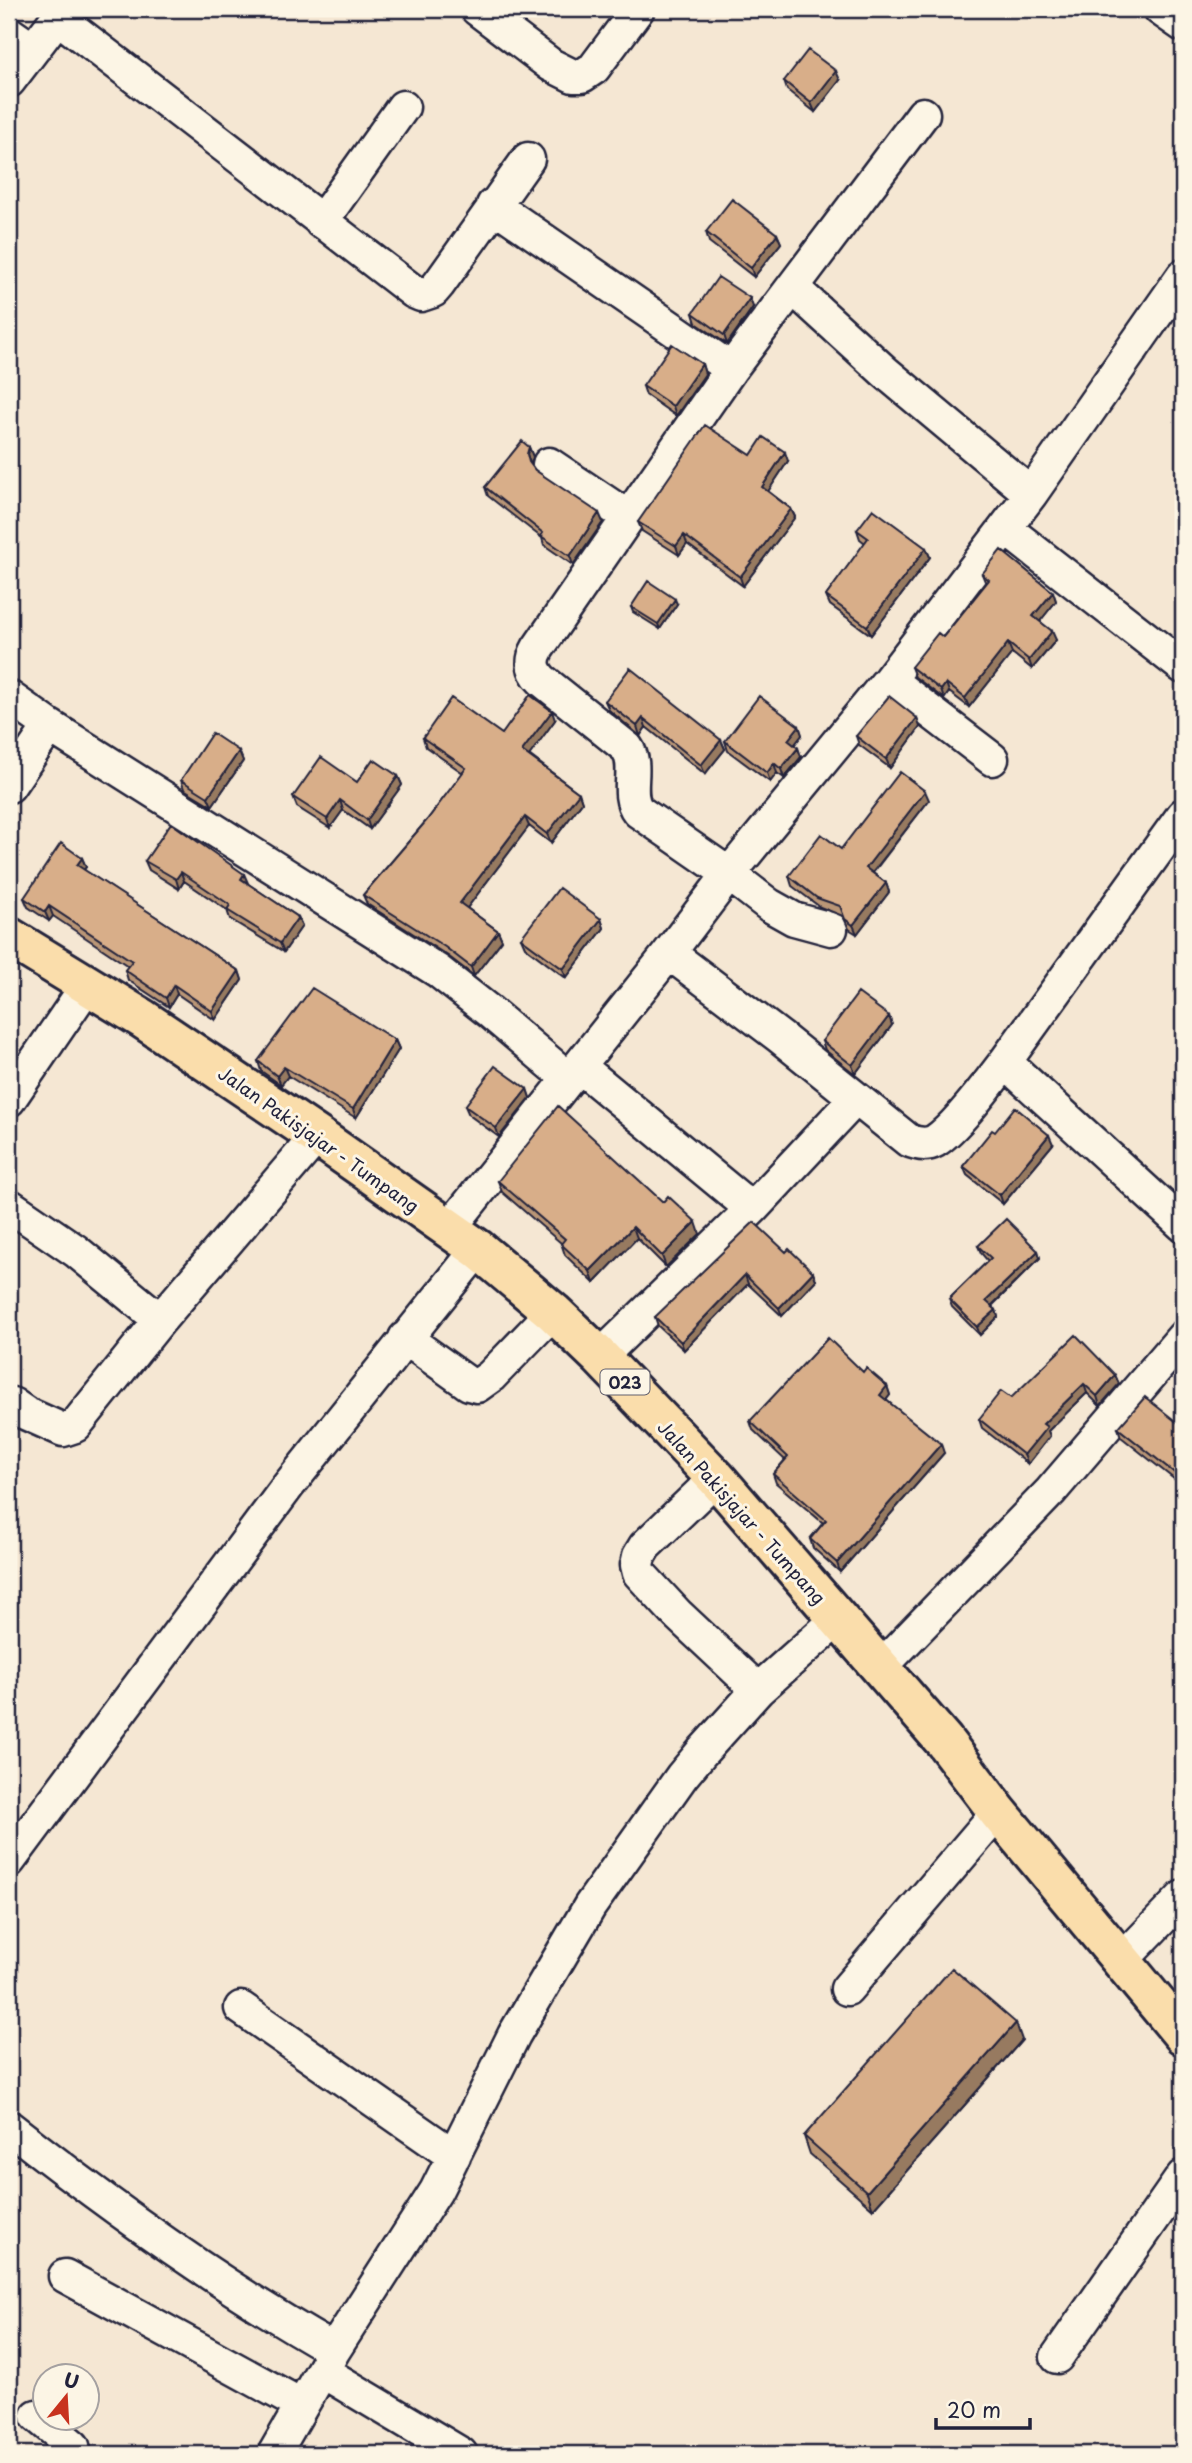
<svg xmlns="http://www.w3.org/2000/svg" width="1192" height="2463" viewBox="0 0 1192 2463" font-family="'Playpen Sans',sans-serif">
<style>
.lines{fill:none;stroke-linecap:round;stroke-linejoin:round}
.minor-casing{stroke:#22223b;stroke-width:37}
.major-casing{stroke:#22223b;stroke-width:44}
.minor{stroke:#fcf5e5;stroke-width:32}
.major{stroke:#faddab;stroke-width:38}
.wall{fill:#ba9676;stroke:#22223b;stroke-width:2}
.shaded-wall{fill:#977a60;stroke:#22223b;stroke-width:2}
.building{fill:#d8ae89;stroke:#22223b;stroke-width:2}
.labels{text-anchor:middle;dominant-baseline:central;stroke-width:6;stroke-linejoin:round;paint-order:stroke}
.shield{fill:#fcf5e5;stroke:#63616e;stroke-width:2}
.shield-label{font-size:16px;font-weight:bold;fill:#22223b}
.street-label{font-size:18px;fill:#22223b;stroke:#fcf5e5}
</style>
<rect width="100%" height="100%" fill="#f5e7d3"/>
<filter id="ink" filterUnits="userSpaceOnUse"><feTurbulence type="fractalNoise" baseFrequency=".0143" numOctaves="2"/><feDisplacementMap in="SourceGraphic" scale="14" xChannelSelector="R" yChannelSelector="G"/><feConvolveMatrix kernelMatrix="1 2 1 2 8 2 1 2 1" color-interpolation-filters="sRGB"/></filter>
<g filter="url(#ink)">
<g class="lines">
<g class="minor-casing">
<path id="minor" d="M 477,9 L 551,65 L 573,76 L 582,76 L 594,68 L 638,9
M 1160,9 L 1183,25
M 57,17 L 414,292 L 421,295 L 433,291 L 439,284 L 528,159
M 9,33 L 32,49
M 9,81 L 64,9
M 493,205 L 731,369
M 321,222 L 403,107
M 793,288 L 885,372 L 1031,494
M 549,464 L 628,517
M 1005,528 L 1183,667
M 889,680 L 992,759
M 9,697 L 50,726 L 438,971 L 490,1012 L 569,1079
M 9,786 L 50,726
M 831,929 L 794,919 L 769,905 L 729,874 L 638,811 C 624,793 640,767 627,748 L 542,680 C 532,670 531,660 538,648 L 731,369 L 923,114
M 669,953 L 780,1037 L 908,1140 C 917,1144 926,1146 935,1141 C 956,1128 989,1083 1005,1062 L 1183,815
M 1005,1062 L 1183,1225
M 579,1066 L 752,1209
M 9,1100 L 88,984
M 9,1205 L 76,1251 L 160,1320
M 449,1229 L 669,953 L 729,874 L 889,680 L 1031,494 L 1183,276
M 405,1338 L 469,1384 L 477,1386 L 491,1376 L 553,1312
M 600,1357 L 752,1209 L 856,1098
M 9,1409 L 12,1404 L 25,1413 L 63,1430 L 75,1426 L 160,1320 L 317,1136
M 716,1478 L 645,1546 L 639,1556 L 637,1565 L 639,1573 L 677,1614 L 758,1690
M 880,1668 L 1051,1491 L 1183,1337
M 9,1861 L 288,1486 L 478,1249
M 1122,1960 L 1183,1897
M 847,1989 L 998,1812
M 241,2008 L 454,2156
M 9,2127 C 112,2208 219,2285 334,2350
M 65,2276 L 301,2405
M 1057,2357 L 1183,2176
M 322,2371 L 461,2454
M 37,2416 L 73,2446 L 75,2454
M 274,2454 L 334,2350 L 436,2191 L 514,2035 L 590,1906 L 682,1776 L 702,1752 L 758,1690 L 838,1619"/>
</g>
<g class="major-casing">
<path id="major" d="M 9,937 L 143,1019 L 317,1136 L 478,1249 L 553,1312 L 600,1357 L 716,1478 L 944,1741 L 998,1812 L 1183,2035"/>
</g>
<use href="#minor" class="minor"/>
<use href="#major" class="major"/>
</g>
<path class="wall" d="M 840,80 L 815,112 L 787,90 L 784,81 Z
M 706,232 L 777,234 L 781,243 L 754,277 L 709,242 Z
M 753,307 L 727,344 L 696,323 L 693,313 Z
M 702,364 L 705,374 L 676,416 L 646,395 L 643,386 Z
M 529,447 L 533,457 L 531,465 L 535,470 L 603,522 L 573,565 L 544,545 L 542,538 L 488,496 L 485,487 Z
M 751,455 L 788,461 L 768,491 L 791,509 L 795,517 L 743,586 L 687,544 L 679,555 L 642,531 L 638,522 Z
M 857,530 L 926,548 L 930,557 L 871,635 L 830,605 L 826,596 L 865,543 L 860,539 Z
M 982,574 L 1053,592 L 1056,601 L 1040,621 L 1056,640 L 1032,669 L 1012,653 L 969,707 L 949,692 L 944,699 L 915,677 L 911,667 L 943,637 L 986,584 Z
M 677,604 L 660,629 L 633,612 L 631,607 Z
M 605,701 L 721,740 L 725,749 L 705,774 L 646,727 L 640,736 L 609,710 Z
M 555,720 L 529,755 L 579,793 L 582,802 L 551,843 L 529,826 L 467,908 L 498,931 L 502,940 L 474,976 L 448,956 L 367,904 L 363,895 L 427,820 L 463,773 L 426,747 L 423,738 L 502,734 Z
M 799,726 L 802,735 L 794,745 L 798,748 L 801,757 L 784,778 L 777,773 L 770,782 L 728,751 L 725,741 Z
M 920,727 L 890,768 L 859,745 L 856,736 Z
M 239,751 L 243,761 L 212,806 L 184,789 L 181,780 Z
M 398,776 L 402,785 L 370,829 L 343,810 L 330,828 L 297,807 L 293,797 L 357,782 Z
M 929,800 L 873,873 L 886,883 L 889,892 L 857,934 L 849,929 L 843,916 L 820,907 L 792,886 L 789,876 L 841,849 Z
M 82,858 L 86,867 L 84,870 L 239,971 L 242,980 L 215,1020 L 177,994 L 169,1007 L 128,980 L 125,970 L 128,966 L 53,916 L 49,921 L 28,907 L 24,898 Z
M 145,861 L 248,884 L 298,917 L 302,926 L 284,952 L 230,919 L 227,910 L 184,881 L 179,889 L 149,870 Z
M 601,919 L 604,928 L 566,978 L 525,947 L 521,938 Z
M 889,1016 L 892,1025 L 855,1074 L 825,1050 L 822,1041 Z
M 395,1040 L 399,1049 L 356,1118 L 288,1076 L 281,1085 L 261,1071 L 258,1061 Z
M 527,1089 L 530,1098 L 499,1137 L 469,1115 L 465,1106 Z
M 995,1132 L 1053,1144 L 1003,1204 L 967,1175 L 963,1166 Z
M 498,1181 L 663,1202 L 700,1234 L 666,1267 L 637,1238 L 594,1283 L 565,1255 L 561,1243 L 502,1192 Z
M 978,1246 L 1038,1251 L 1040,1258 L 992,1306 L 996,1310 L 998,1317 L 980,1335 L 952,1307 L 949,1299 L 988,1261 L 981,1253 Z
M 786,1252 L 813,1272 L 816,1280 L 782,1316 L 748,1284 L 684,1350 L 658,1326 L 655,1317 Z
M 863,1372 L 887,1386 L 890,1395 L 886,1400 L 944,1453 L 840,1572 L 813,1548 L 810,1539 L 823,1523 L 776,1483 L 773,1474 L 785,1460 L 753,1430 L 750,1421 Z
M 1115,1375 L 1119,1384 L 1100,1406 L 1087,1393 L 1048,1431 L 1050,1436 L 1028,1464 L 982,1428 L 979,1419 L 1011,1398 Z
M 1183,1427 L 1179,1483 L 1121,1437 L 1118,1428 Z
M 1022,2040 L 873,2209 L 810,2154 L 804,2136 Z"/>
<path class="shaded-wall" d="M 836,71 L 840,80 L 815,112 L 811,103 Z
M 777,234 L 781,243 L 754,277 L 751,268 Z
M 750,298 L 753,307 L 727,344 L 724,335 Z
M 702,364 L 705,374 L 676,416 L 673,406 Z
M 529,447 L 533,457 L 531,463 L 532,471 L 527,454 Z
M 785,452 L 788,461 L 765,496 L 762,487 Z
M 791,509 L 795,517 L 743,586 L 740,577 Z
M 599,513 L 603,522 L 573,565 L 570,556 Z
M 684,535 L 687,544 L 679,555 L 676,546 Z
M 926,548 L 930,557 L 871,635 L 867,626 Z
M 1053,592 L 1056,601 L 1037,625 L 1033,616 Z
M 675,599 L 677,604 L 660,629 L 658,624 Z
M 1052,631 L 1056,640 L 1032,669 L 1029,660 Z
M 1008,643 L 1012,653 L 969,707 L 965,698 Z
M 946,683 L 949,692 L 944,699 L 941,690 Z
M 552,711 L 555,720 L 526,760 L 522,751 Z
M 643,718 L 646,727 L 640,736 L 637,726 Z
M 917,718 L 920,727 L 890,768 L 886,759 Z
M 799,726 L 802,735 L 791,749 L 788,740 Z
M 721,740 L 725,749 L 705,774 L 701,765 Z
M 798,748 L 801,757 L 784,778 L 781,769 Z
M 239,751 L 243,761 L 212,806 L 208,797 Z
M 774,763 L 777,773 L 770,782 L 767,773 Z
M 398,776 L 402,785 L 370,829 L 367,820 Z
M 925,791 L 929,800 L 869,877 L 866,868 Z
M 579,793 L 582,802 L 551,843 L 547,834 Z
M 340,800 L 343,810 L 330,828 L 327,819 Z
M 525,817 L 529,826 L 464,912 L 460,903 Z
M 82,858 L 86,867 L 80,874 L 77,865 Z
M 181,872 L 184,881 L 179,889 L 176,879 Z
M 244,874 L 248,883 L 241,879 Z
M 886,883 L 889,892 L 857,934 L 853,925 Z
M 49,906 L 53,916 L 49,921 L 45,912 Z
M 298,917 L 302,926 L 284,952 L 280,943 Z
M 601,919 L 604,928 L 566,978 L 563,969 Z
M 498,931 L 502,940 L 474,976 L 471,967 Z
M 239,971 L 242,980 L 215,1020 L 212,1011 Z
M 174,985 L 177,994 L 169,1007 L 166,998 Z
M 889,1016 L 892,1025 L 855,1074 L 852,1065 Z
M 395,1040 L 399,1049 L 356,1118 L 353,1109 Z
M 284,1067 L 288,1076 L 281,1085 L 277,1076 Z
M 527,1089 L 530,1098 L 499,1137 L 496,1128 Z
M 1049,1135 L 1053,1144 L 1003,1204 L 1000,1195 Z
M 696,1222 L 700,1234 L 666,1267 L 662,1256 Z
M 633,1227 L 637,1238 L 594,1283 L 590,1271 Z
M 1038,1251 L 1040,1258 L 989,1308 L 986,1301 Z
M 813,1272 L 816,1280 L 782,1316 L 779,1308 Z
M 745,1275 L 748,1284 L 684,1350 L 681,1342 Z
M 996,1310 L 998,1317 L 980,1335 L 977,1327 Z
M 1115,1375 L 1119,1384 L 1100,1406 L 1097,1396 Z
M 1084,1384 L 1087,1393 L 1048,1431 L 1050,1436 L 1028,1464 L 1024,1455 L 1043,1424 Z
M 887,1386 L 890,1395 L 883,1404 L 880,1395 Z
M 941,1444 L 944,1453 L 840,1572 L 837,1563 Z
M 1183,1464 L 1183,1478 L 1179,1483 L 1176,1474 Z
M 1016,2023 L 1022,2040 L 873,2209 L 867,2192 Z"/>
<path class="building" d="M 808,50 L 836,71 L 811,103 L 784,81 Z
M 732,199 L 777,234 L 751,268 L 706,232 Z
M 718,277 L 750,298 L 724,335 L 693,313 Z
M 672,344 L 702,364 L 673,406 L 643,386 Z
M 705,425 L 751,455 L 763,437 L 785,452 L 762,487 L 791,509 L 740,577 L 684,535 L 676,546 L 638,522 Z
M 522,441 L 529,447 L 527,454 L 529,462 L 535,470 L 599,513 L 570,556 L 541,536 L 543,533 L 485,487 Z
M 873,509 L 926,548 L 867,626 L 826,596 L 868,538 L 857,530 Z
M 1001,550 L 1053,592 L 1033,616 L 1052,631 L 1029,660 L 1008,643 L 965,698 L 946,683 L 941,690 L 911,667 L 938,633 L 943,637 L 989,580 L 982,574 Z
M 648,581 L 675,599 L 658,624 L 631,607 Z
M 630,668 L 721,740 L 701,765 L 643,718 L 637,726 L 605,701 Z
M 530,695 L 552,711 L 522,751 L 579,793 L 547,834 L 525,817 L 460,903 L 498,931 L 471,967 L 445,947 L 363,895 L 427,820 L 466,768 L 423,738 L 451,698 L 502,734 Z
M 759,696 L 799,726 L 788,740 L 798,748 L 781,769 L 774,763 L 767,773 L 725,741 Z
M 889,696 L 917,718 L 886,759 L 856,736 Z
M 212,733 L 239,751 L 208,797 L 181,780 Z
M 321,757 L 357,782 L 373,759 L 398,776 L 367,820 L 340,800 L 327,819 L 293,797 Z
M 900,772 L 925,791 L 866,868 L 886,883 L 853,925 L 845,919 L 840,906 L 817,898 L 789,876 L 821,834 L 841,849 Z
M 171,823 L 244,874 L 241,879 L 298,917 L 280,943 L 227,910 L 230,905 L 181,872 L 176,879 L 145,861 Z
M 61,843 L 82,858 L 77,865 L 239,971 L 212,1011 L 174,985 L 166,998 L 125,970 L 132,961 L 49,906 L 45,912 L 24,898 Z
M 559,888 L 601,919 L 563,969 L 521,938 Z
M 312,988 L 395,1040 L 353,1109 L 284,1067 L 277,1076 L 258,1061 Z
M 858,993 L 889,1016 L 852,1065 L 822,1041 Z
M 495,1066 L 527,1089 L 496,1128 L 465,1106 Z
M 558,1106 L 663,1202 L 668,1196 L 696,1222 L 662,1256 L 633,1227 L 590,1271 L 561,1244 L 565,1239 L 498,1181 Z
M 1015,1107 L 1049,1135 L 1000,1195 L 963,1166 L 992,1130 L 995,1132 Z
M 1006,1219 L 1038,1251 L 986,1301 L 996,1310 L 977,1327 L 949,1299 L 991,1258 L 978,1246 Z
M 754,1222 L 786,1252 L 789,1249 L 813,1272 L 779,1308 L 745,1275 L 681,1342 L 655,1317 Z
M 1076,1335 L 1115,1375 L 1097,1396 L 1084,1384 L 1043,1424 L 1047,1427 L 1024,1455 L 979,1419 L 1001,1391 L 1011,1398 Z
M 828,1338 L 863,1372 L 866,1368 L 887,1386 L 880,1395 L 941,1444 L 837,1563 L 810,1539 L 826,1520 L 773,1474 L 788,1457 L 750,1421 Z
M 1145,1397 L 1183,1427 L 1183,1464 L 1176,1474 L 1118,1428 Z
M 952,1968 L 1016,2023 L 867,2192 L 804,2136 Z"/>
</g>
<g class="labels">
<rect class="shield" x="600.5" y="1369.5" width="49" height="25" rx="5"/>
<g class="shield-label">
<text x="625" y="1382">023</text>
</g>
<g class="street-label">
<text transform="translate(319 1139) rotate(35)">Jalan Pakisjajar - Tumpang</text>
<text transform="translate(742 1512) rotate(48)">Jalan Pakisjajar - Tumpang</text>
</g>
</g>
<rect width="1192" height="2463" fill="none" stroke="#fcf5e5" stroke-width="35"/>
<rect x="18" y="18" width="1157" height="2428" fill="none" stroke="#22223b" stroke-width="2.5" filter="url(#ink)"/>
<g transform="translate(66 2397) rotate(18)"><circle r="33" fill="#fcf5e5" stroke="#a5a1a1" stroke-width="2"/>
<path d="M0-5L12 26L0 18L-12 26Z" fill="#c8321e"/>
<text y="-10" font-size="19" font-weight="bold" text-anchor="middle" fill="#22223b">U</text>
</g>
<path d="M936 2418v10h94v-10" fill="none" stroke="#22223b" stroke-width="3.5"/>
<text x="947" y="2418" font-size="21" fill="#22223b" stroke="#fcf5e5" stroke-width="5" paint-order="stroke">20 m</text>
</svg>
